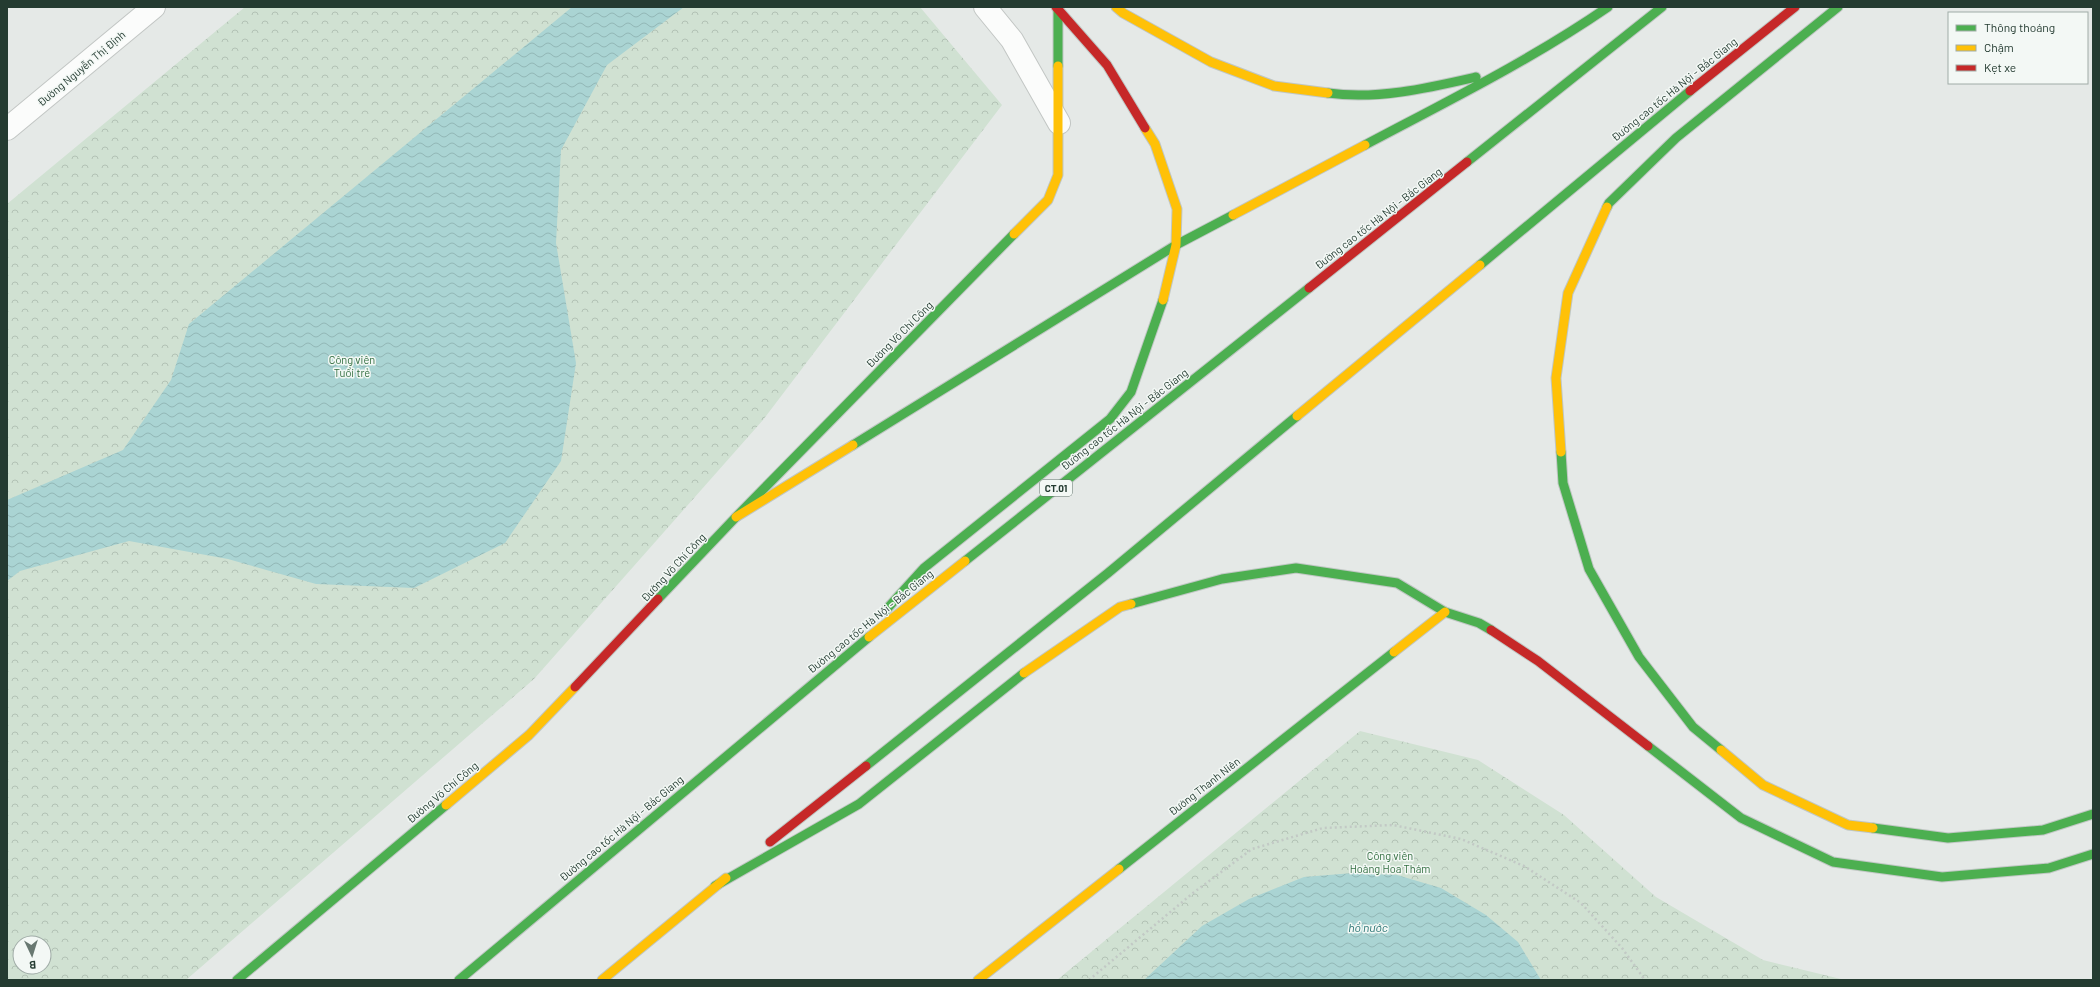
<svg xmlns="http://www.w3.org/2000/svg" width="2100" height="987" viewBox="0 0 2100 987" font-family="Barlow,sans-serif">
<style>
.park{fill:url(#park-crowns);fill-rule:evenodd}
.water{fill:url(#water-waves)}
.lines{fill:none;stroke-linecap:round;stroke-linejoin:round}
.street-casing{stroke:#c2c6c4;stroke-width:24}
.fast-casing{stroke:#c0c7c4;stroke-width:11}
.slow-casing{stroke:#c0c7c4;stroke-width:11}
.jam-casing{stroke:#c0c7c4;stroke-width:11}
.path{stroke:#c2c9c5;stroke-width:2.5;stroke-dasharray:2 3;stroke-linecap:butt}
.street{stroke:#fbfcfb;stroke-width:22}
.fast{stroke:#4caf50;stroke-width:9}
.slow{stroke:#ffc107;stroke-width:9}
.jam{stroke:#c62828;stroke-width:9}
.labels{text-anchor:middle;dominant-baseline:central;stroke-width:3;stroke-linejoin:round;paint-order:stroke}
.shield{fill:#f3f8f5;stroke:#62746c;stroke-width:1}
.shield-label{font-size:10px;font-weight:bold;fill:#243b31}
.street-label{font-size:11px;fill:#243b31;stroke:#f3f8f5}
.park-label{font-size:11px;fill:#326e40;stroke:#f3f8f5}
.water-label{font-size:12px;font-style:italic;fill:#247171;stroke:#f3f8f5}
</style>
<defs>
<pattern id="park-crowns" width="20" height="18" patternUnits="userSpaceOnUse"><rect width="20" height="18" fill="#d0e1d2"/><path d="M2 6a3 3 0 1 1 6 0M12 15a3 3 0 1 1 6 0" fill="none" stroke="#b2c2b5"/></pattern>
<pattern id="water-waves" width="16" height="10" patternUnits="userSpaceOnUse"><rect width="16" height="10" fill="#aad4d3"/><path d="M0 5q4-4 8 0t8 0" fill="none" stroke="#92b7b6"/></pattern>
</defs>
<rect width="100%" height="100%" fill="#e5e9e7"/>
<path class="park" d="M 245,7 L 920,7 L 1002,105 L 763,420 L 534,679 L 186,980 L 7,980 L 7,204 ZM 20,943 L 44,943 L 44,967 L 20,967 Z
M 1360,731 L 1478,760 L 1564,815 L 1656,897 L 1763,960 L 1845,980 L 1057,980 Z"/>
<path class="water" d="M 572,7 L 684,7 L 607,65 L 561,150 L 556,243 L 576,363 L 561,461 L 505,543 L 414,588 L 316,584 L 228,559 L 129,541 L 20,571 L 7,581 L 7,500 L 123,450 L 171,380 L 189,324 Z
M 1353,873 L 1397,875 L 1441,888 L 1486,915 L 1518,942 L 1541,980 L 1144,980 L 1202,926 L 1249,899 L 1304,877 Z"/>
<g class="lines">
<g class="street-casing">
<path id="street" d="M 985,7 L 1012,40 L 1059,123
M 7,129 L 154,7"/>
</g>
<g class="fast-casing">
<path id="fast" d="M 1058,9 L 1058,66
M 1328,93 C 1377,100 1428,88 1476,77
M 1365,145 C 1448,101 1531,60 1608,7
M 1467,162 L 1662,7
M 1607,207 L 1609,203 L 1676,138 L 1838,7
M 1480,265 L 1690,91
M 853,445 L 1176,245 L 1233,215
M 1561,452 L 1563,483 L 1589,569 L 1639,657 L 1693,727 L 1721,750
M 965,561 L 1309,288
M 658,599 L 736,517 L 1014,234
M 1131,604 L 1222,579 L 1296,568 L 1397,583 L 1445,612 L 1479,623 L 1491,630
M 885,611 L 924,568 L 1110,419 L 1131,392 L 1163,300
M 1648,746 L 1741,818 L 1833,862 L 1942,877 L 2049,868 L 2093,854
M 866,766 L 1108,573 L 1297,416
M 1873,828 L 1948,838 L 2043,830 L 2093,814
M 1119,869 L 1394,652
M 715,886 L 859,804 L 1024,673
M 237,980 L 446,805
M 459,980 L 869,637"/>
</g>
<g class="slow-casing">
<path id="slow" d="M 1116,7 L 1123,13 L 1211,62 L 1274,86 L 1328,93
M 1145,128 L 1155,144 L 1177,209 L 1176,245 L 1163,300
M 1233,215 L 1365,145
M 1014,234 L 1048,200 L 1058,175 L 1058,66
M 1297,416 L 1480,265
M 1561,452 L 1556,378 L 1568,293 L 1607,207
M 736,517 L 853,445
M 869,637 L 965,561
M 1394,652 L 1445,612
M 1024,673 L 1120,607 L 1131,604
M 1721,750 L 1763,785 L 1848,825 L 1873,828
M 446,805 L 529,735 L 575,687
M 602,980 L 726,878
M 978,980 L 1119,869"/>
</g>
<g class="jam-casing">
<path id="jam" d="M 1056,7 L 1107,65 L 1145,128
M 1690,91 L 1795,7
M 1309,288 L 1467,162
M 1491,630 L 1538,661 L 1648,746
M 575,687 L 658,599
M 770,842 L 866,766"/>
</g>
<path class="path" d="M 1089,980 L 1193,893 L 1252,849 L 1323,828 L 1393,825 L 1461,839 L 1524,866 L 1581,903 L 1622,948 L 1645,980"/>
<use href="#street" class="street"/>
<use href="#fast" class="fast"/>
<use href="#slow" class="slow"/>
<use href="#jam" class="jam"/>
</g>
<g class="labels">
<rect class="shield" x="1040" y="480" width="32" height="16" rx="3"/>
<g class="shield-label">
<text x="1056" y="488">CT.01</text>
</g>
<g class="street-label">
<text transform="translate(81 68) rotate(-40)">Đường Nguyễn Thị Định</text>
<text transform="translate(1674 89) rotate(-39)">Đường cao tốc Hà Nội - Bắc Giang</text>
<text transform="translate(1378 218) rotate(-38)">Đường cao tốc Hà Nội - Bắc Giang</text>
<text transform="translate(899 334) rotate(-45)">Đường Võ Chí Công</text>
<text transform="translate(1124 419) rotate(-38)">Đường cao tốc Hà Nội - Bắc Giang</text>
<text transform="translate(673 567) rotate(-47)">Đường Võ Chí Công</text>
<text transform="translate(870 621) rotate(-39)">Đường cao tốc Hà Nội - Bắc Giang</text>
<text transform="translate(1204 786) rotate(-38)">Đường Thanh Niên</text>
<text transform="translate(442 792) rotate(-40)">Đường Võ Chí Công</text>
<text transform="translate(621 828) rotate(-40)">Đường cao tốc Hà Nội - Bắc Giang</text>
</g>
<g class="park-label">
<text x="352" y="359">Công viên<tspan x="352" dy="13">Tuổi trẻ</tspan></text>
<text x="1390" y="855">Công viên<tspan x="1390" dy="13">Hoàng Hoa Thám</tspan></text>
</g>
<g class="water-label">
<text x="1368" y="927">hồ nước</text>
</g>
</g>
<rect width="2100" height="987" fill="none" stroke="#243b31" stroke-width="16"/>
<rect x="1948" y="12" width="140" height="72" fill="#f3f8f5" stroke="#a0aca7"/>
<rect x="1956" y="25" width="20" height="6" fill="#4caf50" stroke="#a0aca7"/>
<text x="1984" y="32" font-size="12" fill="#243b31">Thông thoáng</text>
<rect x="1956" y="45" width="20" height="6" fill="#ffc107" stroke="#a0aca7"/>
<text x="1984" y="52" font-size="12" fill="#243b31">Chậm</text>
<rect x="1956" y="65" width="20" height="6" fill="#c62828" stroke="#a0aca7"/>
<text x="1984" y="72" font-size="12" fill="#243b31">Kẹt xe</text>
<g transform="translate(32 955) rotate(176)"><circle r="19" fill="#f3f8f5" stroke="#a0aca7"/>
<path d="M0-3L7 15L0 10L-7 15Z" fill="#687871"/>
<text y="-6" font-size="11" font-weight="bold" text-anchor="middle" fill="#243b31">B</text>
</g>
</svg>
